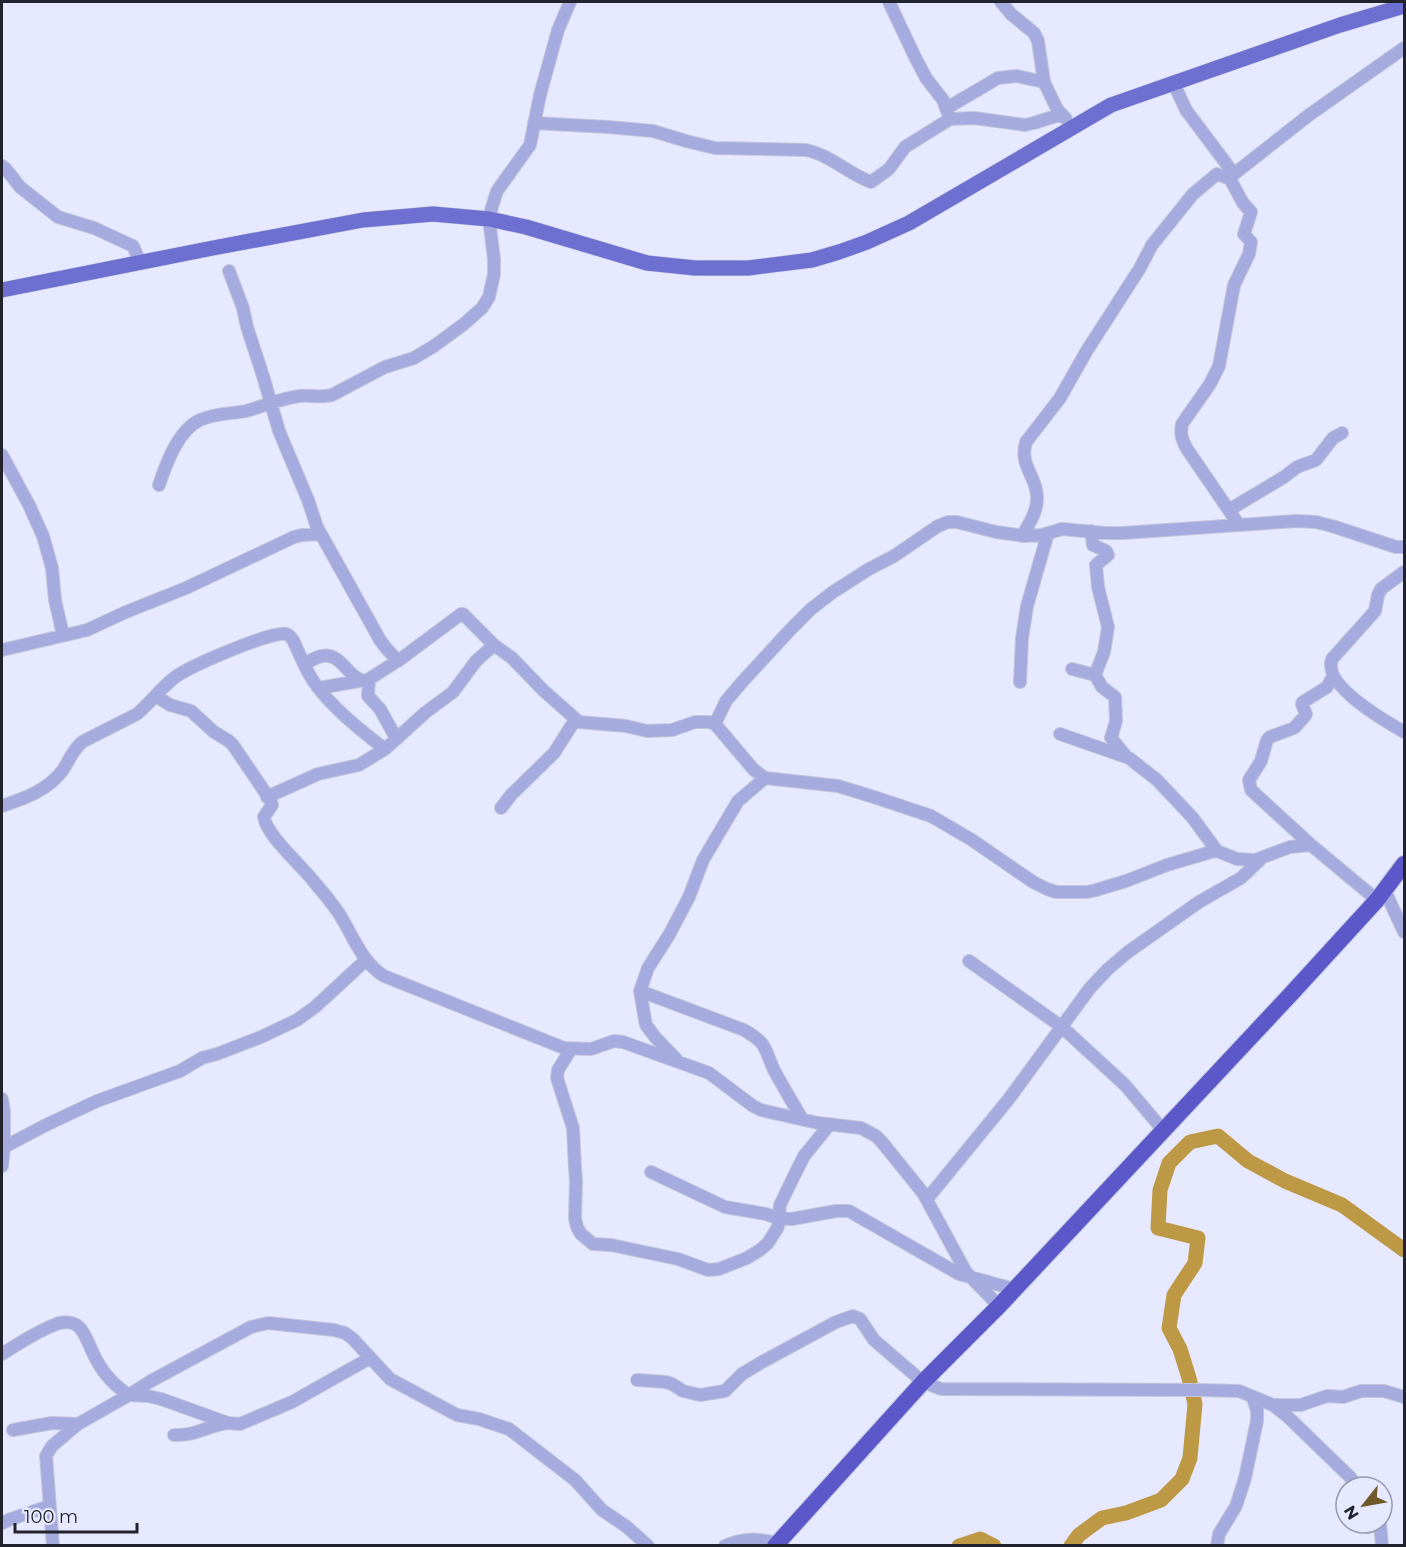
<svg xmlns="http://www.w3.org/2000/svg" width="1406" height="1547" viewBox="0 0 1406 1547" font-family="Montserrat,sans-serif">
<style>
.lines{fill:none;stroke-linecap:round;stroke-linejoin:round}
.river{stroke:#be9945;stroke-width:15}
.minor-casing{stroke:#c3c5d9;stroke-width:14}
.major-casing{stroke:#c3c5d9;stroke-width:16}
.highway-casing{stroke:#c3c5d9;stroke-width:18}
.minor{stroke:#a5aadf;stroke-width:12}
.major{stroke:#6e70d1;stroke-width:15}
.highway{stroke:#5c58ca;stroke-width:16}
</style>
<rect width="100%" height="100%" fill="#e6e9ff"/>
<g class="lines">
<path class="river" d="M 959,1546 L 980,1539 L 994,1546
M 1071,1546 L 1079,1535 L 1102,1518 L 1126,1513 L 1161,1500 L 1182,1479 L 1190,1458 L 1195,1404 L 1189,1378 L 1180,1349 L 1169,1328 L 1174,1295 L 1195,1263 L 1198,1238 L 1158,1228 L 1160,1190 L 1169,1163 L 1190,1142 L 1218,1136 L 1248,1161 L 1285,1181 L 1342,1205 L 1404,1250"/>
<g class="minor-casing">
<path id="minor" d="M 889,2 L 915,57 L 926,78 L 943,100 L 950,119
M 1001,2 L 1011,14 L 1034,33 L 1038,41 L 1044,82 L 1057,109 L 1066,119
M 1174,84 L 1186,110 L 1234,174
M 947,108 L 998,78 L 1017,76 L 1044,82
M 534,123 L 608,127 L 653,131 L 686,141 L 715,148 L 806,150 C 830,155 849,174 871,182 L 889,169 L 905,147 L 950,119 L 974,118 L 1025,125 L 1034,123 L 1062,114
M 2,166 L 6,169 L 20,187 L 58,217 L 94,228 L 133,246 L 140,262
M 1230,179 L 1243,203 L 1251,212 L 1244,234 L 1251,242 L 1249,254 L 1234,285 L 1219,366 L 1210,384 L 1182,424 C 1180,434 1182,440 1187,449 L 1239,525
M 229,271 L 243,308 L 247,327 L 263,376 L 279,431 L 308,500 L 317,527 L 380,640 L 386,648 L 398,661
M 2,455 L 29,505 L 43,536 L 52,568 L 55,600 L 63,635
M 159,485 C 166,464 178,430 200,420 C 215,413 231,414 246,411 C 264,406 281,398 300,396 C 310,395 321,398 332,395 L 385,367 L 414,358 L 434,346 L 464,324 L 482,308 L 489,297 L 494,274 L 494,259 L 489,219 L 492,207 L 497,191 L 530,145 L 540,95 L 558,30 L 570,2
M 1229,510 L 1284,477 L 1297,467 L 1316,460 L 1333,438 L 1342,433
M 1091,531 L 1093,545 L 1106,551 L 1108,555 L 1096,565 L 1098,587 L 1108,627 L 1104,652 L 1095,675
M 1022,536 C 1029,524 1038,511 1037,496 C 1036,475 1019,466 1026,442 L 1060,398 L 1086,352 L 1140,268 L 1152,245 L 1193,194 L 1217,174 L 1230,179 L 1234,174 L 1309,115 L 1404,48
M 1404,572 L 1381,589 L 1378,595 L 1375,611 L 1332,659 C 1322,685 1385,721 1404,732
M 2,650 L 87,630 L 126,612 L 186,588 L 294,537 L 302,535 L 321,534
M 304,664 C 310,661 316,657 322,656 C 342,652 348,680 366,681 L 402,658 L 461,614 L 463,614 L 494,645 L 512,658 L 544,691 L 579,722 L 626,726 L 647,731 L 672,730 L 695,722 L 709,722 L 715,724 L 754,770 L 765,778 L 838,786 L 874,797 L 931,816 L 972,840 L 1033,882 L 1047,889 L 1056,892 L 1087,892 L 1096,890 L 1126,881 L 1167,865 L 1211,852 L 1217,851 L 1237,859 L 1255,860 L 1290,847 L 1311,845 L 1377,900
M 1072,669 L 1095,675 L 1102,687 L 1115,697 L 1116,721 L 1111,738 L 1125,755
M 369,680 L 368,696 L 380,709 L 396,738
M 1020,682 L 1022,638 L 1027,606 L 1048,533
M 319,688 L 359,681
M 156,696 L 170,705 L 191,711 L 214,732 L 229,741 L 233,745 L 271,801 L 272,805 L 264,817 C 266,835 303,867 315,883 C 323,892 331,902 338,912 C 352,933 361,962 384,976 L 564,1048 L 591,1049 L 614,1041 L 623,1042 L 709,1073 L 753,1106 L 761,1110 L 818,1123 L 861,1128 L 876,1136 L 881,1141 L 923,1193 L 966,1272 L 999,1306
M 715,724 L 726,701 L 743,681 L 790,630 L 811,609 L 833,592 L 869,569 L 894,556 L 938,526 L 948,522 L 957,522 L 996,532 L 1025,536 L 1042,535 L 1062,529 L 1105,533 L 1123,533 L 1296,521 L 1316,522 L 1332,526 L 1396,547 L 1404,547
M 1060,734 L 1129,758 L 1157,780 L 1192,817 L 1217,851
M 267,797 L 318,774 L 359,765 L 385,749 L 426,712 L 453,692 L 476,661 L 494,645
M 2,806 C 25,798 47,791 63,770 C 69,760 73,750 82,742 L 137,714 C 150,703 160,689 174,678 C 187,667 271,631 286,634 C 290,635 290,637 293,640 C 298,651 303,663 309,674 C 323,700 361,731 385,749
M 501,808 L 511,795 L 554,753 L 575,720
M 1311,845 L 1251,790 L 1249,780 L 1261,761 L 1267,740 L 1270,737 L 1294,728 L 1305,716 L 1306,714 L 1302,704 L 1303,702 L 1327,687 L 1333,676
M 1385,891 L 1404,932
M 969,961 L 1062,1027 L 1125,1085 L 1163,1130
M 640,991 L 744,1030 C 768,1044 764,1048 774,1070 C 783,1087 793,1103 802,1119
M 571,1049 L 558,1070 L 557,1078 L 573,1128 L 575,1168 L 576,1180 L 575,1219 L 577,1227 L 581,1234 L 593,1244 L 611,1245 L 678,1259 L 708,1270 L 719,1269 L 747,1258 L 760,1250 L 768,1243 L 778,1227 L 780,1205 L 794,1176 L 804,1156 L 830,1124
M 677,1060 L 655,1037 L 646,1025 L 640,991 L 648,968 L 669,935 L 689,897 L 703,860 L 738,801 L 765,778
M 2,1099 L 4,1112 L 4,1147 L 48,1124 L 97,1101 L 180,1071 L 202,1058 L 217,1054 L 261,1037 L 297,1020 L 315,1007 L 366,960
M 2,1166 L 4,1147
M 651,1172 L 725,1207 L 766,1214 L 778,1218 L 792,1219 L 836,1211 L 849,1211 L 959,1274 L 1014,1289
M 927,1199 L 1008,1100 L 1090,988 L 1108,969 L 1128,952 L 1199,902 L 1241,878 L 1261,859
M 2,1354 C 18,1344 36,1332 54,1325 C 62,1321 74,1321 80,1328 C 86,1335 89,1345 93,1353 C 101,1371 113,1385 129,1395 L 151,1381 L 251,1327 L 268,1323 L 334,1330 L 345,1333 L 353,1339 L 390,1379 L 457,1415 L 479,1419 L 509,1429 L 575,1480 L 602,1510 L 627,1527 L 648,1546
M 637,1380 L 666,1382 L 672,1384 L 683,1391 L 700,1395 L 725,1391 L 742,1374 L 762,1362 L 836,1322 L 853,1316 L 860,1319 L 874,1340 L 923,1382 L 941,1389 L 1199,1390 L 1239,1391 L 1273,1405 L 1287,1416 L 1350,1477 L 1358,1487
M 1273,1405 L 1301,1405 L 1327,1396 L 1343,1397 L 1361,1391 L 1384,1391 L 1404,1397
M 13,1430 L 52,1423 L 78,1424 L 129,1395 L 148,1396 L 161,1399 L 228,1423 L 240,1424 L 292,1402 L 370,1358
M 174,1435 C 196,1436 207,1426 227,1423
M 2,1523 L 11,1519 L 49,1506
M 1380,1523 L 1382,1546
M 53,1546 L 46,1456 L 52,1446 L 78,1424
M 725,1546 C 745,1537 757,1539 778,1543
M 1217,1546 L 1219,1534 L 1236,1506 L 1245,1478 L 1257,1421 L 1257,1410 L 1252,1396"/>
</g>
<g class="major-casing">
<path id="major" d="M 2,290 L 213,248 L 363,220 L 433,214 L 489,219 L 526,227 L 647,263 L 695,268 L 748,268 L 812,260 L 839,252 L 867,242 L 909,223 L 1111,105 L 1340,25 L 1404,6"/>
</g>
<g class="highway-casing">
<path id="highway" d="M 775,1546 L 923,1382 L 999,1306 L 1291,994 L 1377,900 L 1404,864"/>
</g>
<use href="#minor" class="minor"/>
<use href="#major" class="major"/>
<use href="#highway" class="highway"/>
</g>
<rect width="1406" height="1547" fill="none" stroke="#22232d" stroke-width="6"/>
<g transform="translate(1364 1505) rotate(239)"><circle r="28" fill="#e6e9ff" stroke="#989aab" stroke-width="1.5"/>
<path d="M0-4.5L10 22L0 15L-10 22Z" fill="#705a2a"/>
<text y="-9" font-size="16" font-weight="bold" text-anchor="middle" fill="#22232d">N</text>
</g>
<path d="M15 1523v9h122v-9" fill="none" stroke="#22232d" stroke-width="3"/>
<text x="24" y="1523" font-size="18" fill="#22232d" stroke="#e6e9ff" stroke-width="4.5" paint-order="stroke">100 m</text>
</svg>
